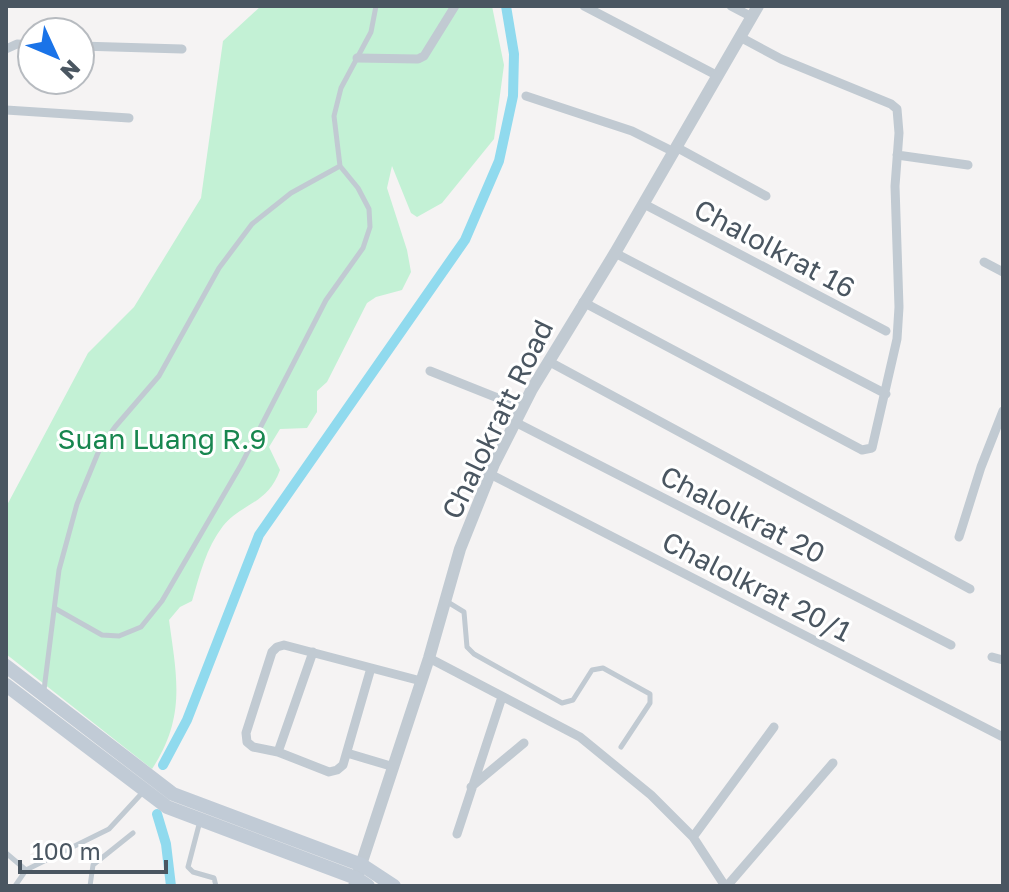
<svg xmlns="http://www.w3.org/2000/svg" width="1009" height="892" viewBox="0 0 1009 892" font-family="'Golos Text',sans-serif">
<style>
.green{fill:#c3f1d5}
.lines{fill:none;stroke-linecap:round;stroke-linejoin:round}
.canal{stroke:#90daee;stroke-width:10}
.service{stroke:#c1cad2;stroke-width:5}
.minor{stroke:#c1cad2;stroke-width:9}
.tertiary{stroke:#c1cad2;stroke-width:12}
.secondary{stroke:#c1cbd6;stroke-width:14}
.labels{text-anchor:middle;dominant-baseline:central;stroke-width:6;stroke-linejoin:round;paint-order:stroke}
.street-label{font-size:28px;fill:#4a5661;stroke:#fff}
.park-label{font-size:28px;fill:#17864f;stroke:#fff}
</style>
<rect width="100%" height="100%" fill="#f5f3f3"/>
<path class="green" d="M 261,6 L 492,6 L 504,65 L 494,139 L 442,203 L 417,217 L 411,213 L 392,166 L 387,188 L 407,250 L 411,272 L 402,290 L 376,297 L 367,303 L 327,382 L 317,391 L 317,412 L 307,428 L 280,429 L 269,447 L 280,470 C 267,505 243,502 223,526 C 206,548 200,574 192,601 L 180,607 L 169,620 C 177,678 186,717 152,769 L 6,654 L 6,507 L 88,353 L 134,307 L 201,198 L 223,41 Z"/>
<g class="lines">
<path class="canal" d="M 163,765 L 187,720 L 259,535 L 465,240 L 499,161 L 513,96 L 514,54 L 506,6
M 157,814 L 166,844 L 171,886"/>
<path class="service" d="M 446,601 L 464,612 L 467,647 L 474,654 L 562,703 L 573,700 L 592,670 L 603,668 L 650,694 L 650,703 L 621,747
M 56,609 L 102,635 L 119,636 L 141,627 L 162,601 L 241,465 L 326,300 L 363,248 L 370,227 L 369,209 L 358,188 L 340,166 L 334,116 L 341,88 L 371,32 L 376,6
M 44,690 L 59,570 L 77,504 L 100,448 L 115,427 L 159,376 L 219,268 L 252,224 L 291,193 L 340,166
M 200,821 L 188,867 L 193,872 L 214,878 L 216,886
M 6,853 L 26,870
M 15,886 L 26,870 L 109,829 L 143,792
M 90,886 L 93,865 L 133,833"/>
<path class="minor" d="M 584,6 L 718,76
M 731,6 L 752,17
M 80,46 L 182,49
M 6,49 L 17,44 L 32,45
M 357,58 L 418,59 L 424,56 L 455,6
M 526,96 L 632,131 L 674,152
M 6,110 L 129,118
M 676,147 L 766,196
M 897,155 L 968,165
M 644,204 L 886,331
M 615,253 L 886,394
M 984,262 L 1003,272
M 583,302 L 862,450 L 872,448 L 897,339 L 899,307 L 895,186 L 899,133 L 897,109 L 891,104 L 781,59 L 740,37
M 548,361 L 970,589
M 430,371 L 523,408
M 515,422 L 951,645
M 490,474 L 1003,737
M 959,537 L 981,467 L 1003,411
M 992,657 L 1003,660
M 429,658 L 580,737 L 651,795 L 693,837 L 725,886
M 371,668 L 343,765 L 337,770 L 329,772 L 278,752 L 253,747 L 247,742 L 246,733 L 272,652 L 277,647 L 284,645 L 421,681
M 278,752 L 313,652
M 347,753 L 394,767
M 471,787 L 524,743
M 457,834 L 502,697
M 693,837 L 774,727
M 727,886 L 833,763"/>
<path class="tertiary" d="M 354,886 L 429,658 L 460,549 L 494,464 L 532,389 L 615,253 L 758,6"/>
<path class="secondary" d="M 6,666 L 173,794 L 362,865 L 394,886
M 6,685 L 167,807 L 356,878 L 368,886"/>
</g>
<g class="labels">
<g class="street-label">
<text transform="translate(775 248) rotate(28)">Chalolkrat 16</text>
<text transform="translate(497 419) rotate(-64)">Chalokratt Road</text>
<text transform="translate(743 514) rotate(27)">Chalolkrat 20</text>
<text transform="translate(757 586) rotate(27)">Chalolkrat 20/1</text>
</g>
<g class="park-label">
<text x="162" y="438">Suan Luang R.9</text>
</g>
</g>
<rect width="1009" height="892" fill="none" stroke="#4a5661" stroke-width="16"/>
<g transform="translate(56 56) rotate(134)"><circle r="38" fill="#ffffff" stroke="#b7bbc0" stroke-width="2"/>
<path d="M0-6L14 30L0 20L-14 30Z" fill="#1a73e8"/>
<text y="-12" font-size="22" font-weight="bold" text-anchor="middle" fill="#4a5661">N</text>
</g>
<path d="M20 860v12h146v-12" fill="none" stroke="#4a5661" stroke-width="4"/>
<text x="32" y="860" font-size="24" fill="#4a5661" stroke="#ffffff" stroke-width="6" paint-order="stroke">100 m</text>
</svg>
